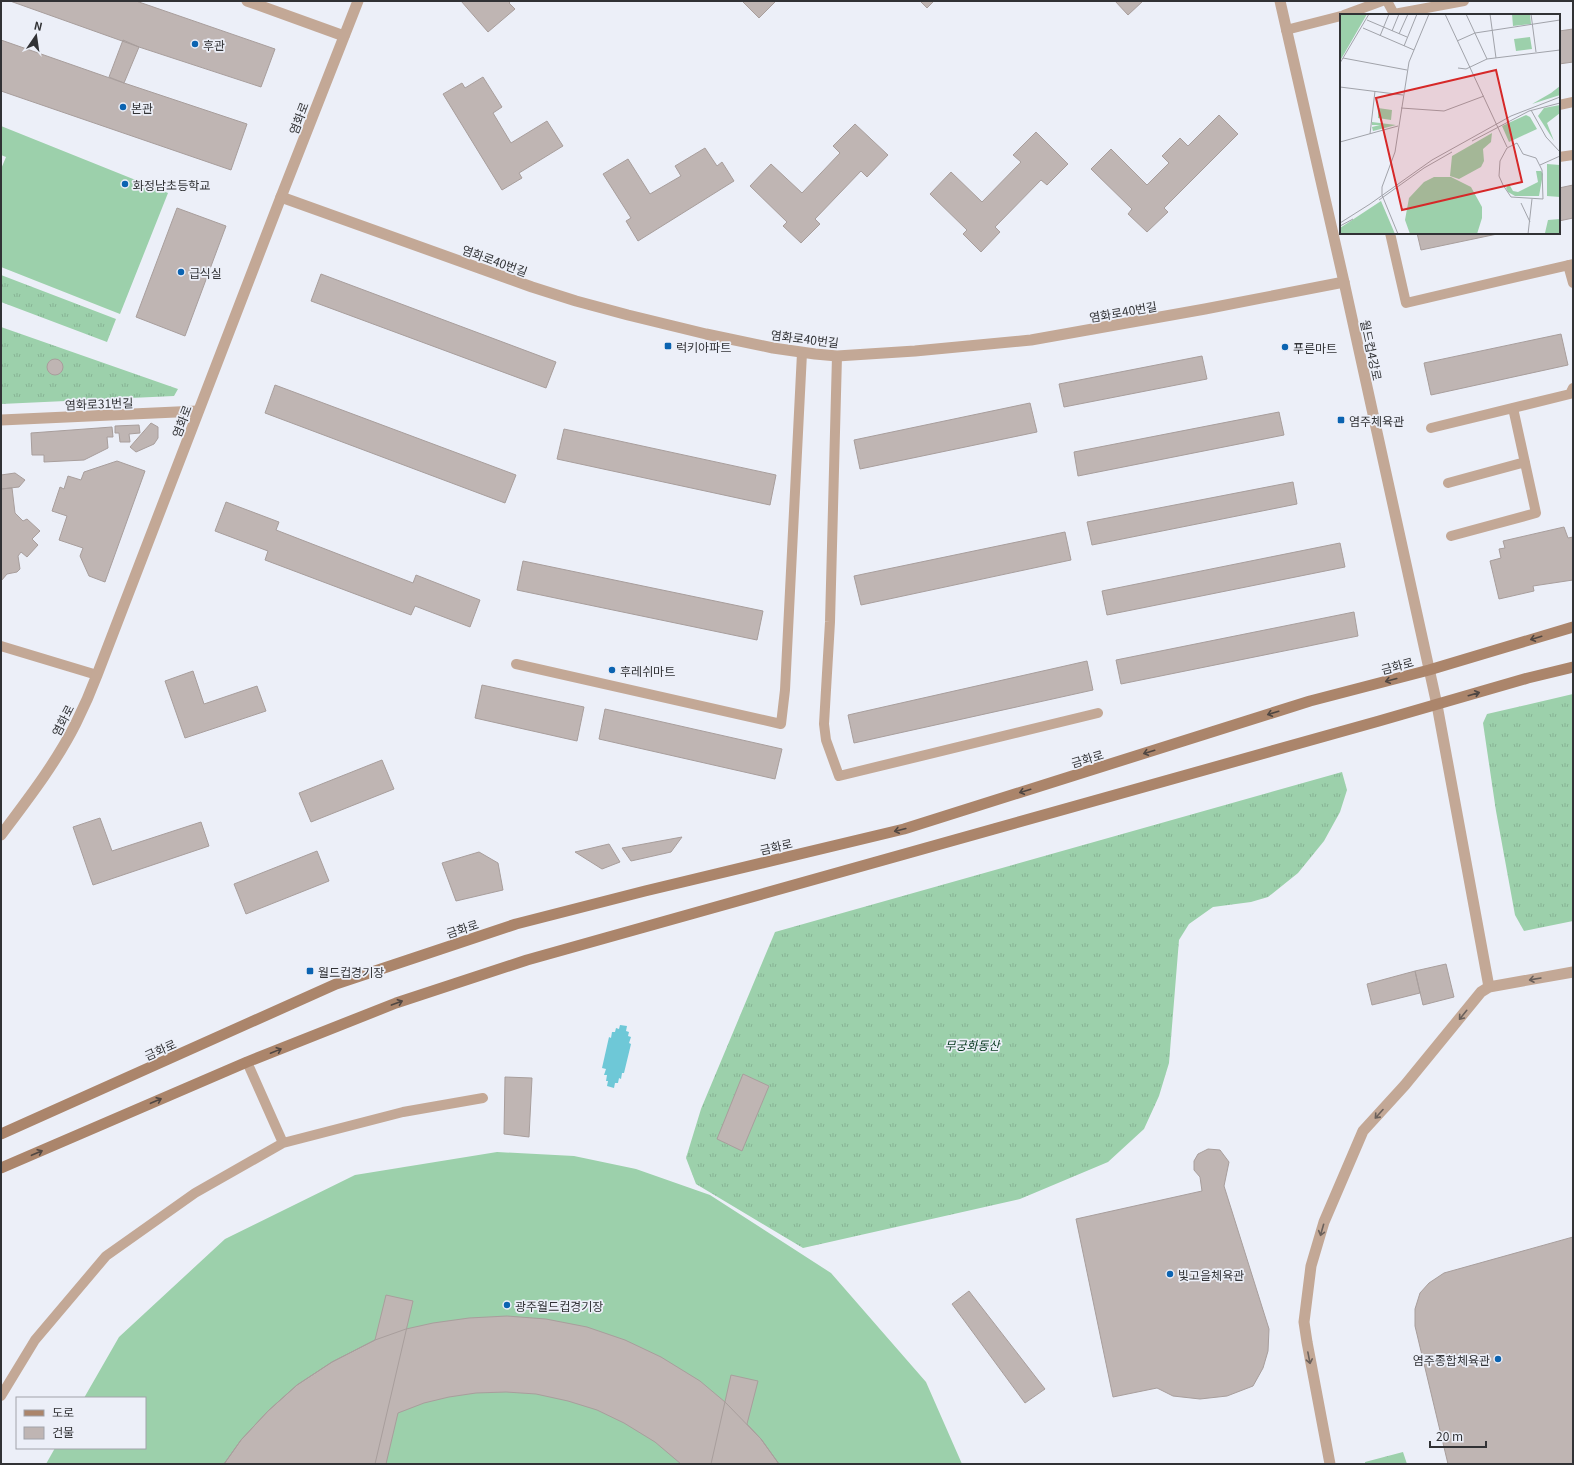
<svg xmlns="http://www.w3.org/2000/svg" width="1574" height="1465" viewBox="0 0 1574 1465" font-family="Georgia,'Noto Sans KR',serif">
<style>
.grass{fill:url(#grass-tufts)}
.pitch{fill:#9cd0ab}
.water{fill:#6ec8d7}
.building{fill:#bfb5b3;stroke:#a89e9c}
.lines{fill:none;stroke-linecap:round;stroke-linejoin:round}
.service{stroke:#c3a896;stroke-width:10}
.minor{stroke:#c3a896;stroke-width:11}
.tertiary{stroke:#c3a896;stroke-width:11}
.secondary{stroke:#ab856b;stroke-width:11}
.oneway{stroke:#504742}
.oneway2{stroke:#6b615c}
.poi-dot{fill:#0b63b1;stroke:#eceff8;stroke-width:1.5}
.labels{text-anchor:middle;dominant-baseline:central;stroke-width:3.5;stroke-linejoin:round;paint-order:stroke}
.poi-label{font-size:12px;fill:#313235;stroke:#eceff8;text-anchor:start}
.street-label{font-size:12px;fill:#313235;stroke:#eceff8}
.park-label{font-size:12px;font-style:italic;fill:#04361b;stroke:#eceff8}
.inset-road{fill:none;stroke:#a1a3aa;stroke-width:1}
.view{fill:#d62828;fill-opacity:0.15;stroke:#d62828;stroke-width:2}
.inset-edge{fill:none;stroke:#313235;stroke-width:2}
</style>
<defs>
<pattern id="grass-tufts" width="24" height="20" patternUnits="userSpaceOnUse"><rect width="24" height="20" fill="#9cd0ab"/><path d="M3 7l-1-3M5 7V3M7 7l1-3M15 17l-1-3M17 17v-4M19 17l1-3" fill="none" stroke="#87b394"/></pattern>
</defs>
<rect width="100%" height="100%" fill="#eceff8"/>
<path class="grass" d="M 1,275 L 116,319 L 107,342 L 1,302 Z
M 1,327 L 178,389 L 174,396 L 1,404 Z
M 1573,694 L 1573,921 L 1524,931 L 1515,915 L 1496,811 L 1483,723 L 1487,714 Z
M 1342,772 L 1347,790 L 1340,812 L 1324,841 L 1298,873 L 1268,897 L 1251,902 L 1213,907 L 1189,924 L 1179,940 L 1169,1063 L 1159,1096 L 1144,1129 L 1108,1162 L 1020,1199 L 803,1248 L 696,1184 L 686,1158 L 701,1109 L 775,932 Z
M 1403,1452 L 1407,1464 L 1365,1464 L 1365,1462 Z"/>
<path class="pitch" d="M 1,126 L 168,193 L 120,314 L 1,267 L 1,169 L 6,157 L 1,155 Z
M 497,1152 L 574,1156 L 636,1169 L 710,1195 L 831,1273 L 926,1382 L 962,1464 L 46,1464 L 55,1448 L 145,1448 L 145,1398 L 84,1398 L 119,1337 L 225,1239 L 355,1175 Z"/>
<path class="water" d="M 620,1025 L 627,1026 L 626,1031 L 629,1032 L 628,1036 L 631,1037 L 629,1043 L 631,1044 L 624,1073 L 622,1073 L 621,1079 L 619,1078 L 618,1083 L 615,1083 L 614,1088 L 607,1086 L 608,1081 L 606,1081 L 607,1075 L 604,1075 L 606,1069 L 602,1068 L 609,1037 L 611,1038 L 612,1032 L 615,1032 L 616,1028 L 619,1029 Z"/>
<path class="building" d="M 10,1 L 136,1 L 275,49 L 261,87 L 139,47 Z
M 461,1 L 511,1 L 509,3 L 515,9 L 488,32 Z
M 742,1 L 776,1 L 759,18 Z
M 920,1 L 934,1 L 927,8 Z
M 1115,1 L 1143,1 L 1128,15 Z
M 1573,29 L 1573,62 L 1559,64 L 1559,31 Z
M 1,40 L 124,83 L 247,124 L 231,170 L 1,91 Z
M 123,40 L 139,47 L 124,83 L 109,77 Z
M 483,77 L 502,107 L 493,113 L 511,143 L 547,121 L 563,146 L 519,173 L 522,178 L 502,190 L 443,94 L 462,83 L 465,88 Z
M 1219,115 L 1238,134 L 1164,208 L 1168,212 L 1147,232 L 1128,214 L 1132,209 L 1091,169 L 1111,149 L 1147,185 L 1169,163 L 1162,156 L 1180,138 L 1188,146 Z
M 855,124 L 888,155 L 867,177 L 861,171 L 815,219 L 820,224 L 801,243 L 783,226 L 787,222 L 750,186 L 771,164 L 802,193 L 840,153 L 833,146 Z
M 1036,132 L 1068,164 L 1047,185 L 1041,180 L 995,227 L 1000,232 L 981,252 L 963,234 L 967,230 L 930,194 L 951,172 L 982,202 L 1021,162 L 1013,155 Z
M 705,148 L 717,166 L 722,162 L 734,181 L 638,241 L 626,221 L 631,218 L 603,174 L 628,159 L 650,194 L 681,176 L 675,166 Z
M 1573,185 L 1573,218 L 1559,221 L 1559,188 Z
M 177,208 L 226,226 L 185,336 L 136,317 Z
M 1417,233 L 1502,233 L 1421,250 Z
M 321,274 L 556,362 L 546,388 L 311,301 Z
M 1561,334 L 1568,365 L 1431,395 L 1424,363 Z
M 1202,356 L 1207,379 L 1064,407 L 1059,384 Z
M47 367a8 8 0 1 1 16 0a8 8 0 1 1-16 0Z
M 275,385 L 516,475 L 505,503 L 265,413 Z
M 1030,403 L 1037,432 L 860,469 L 854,440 Z
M 1279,412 L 1284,435 L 1078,476 L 1074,452 Z
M 151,423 L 158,427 L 158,438 L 154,444 L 136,452 L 130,447 Z
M 139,425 L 140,433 L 129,434 L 130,442 L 120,442 L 119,433 L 115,433 L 115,426 Z
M 112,427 L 113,437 L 107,437 L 108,448 L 84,460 L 44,462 L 44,455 L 32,455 L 31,433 Z
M 564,429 L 776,475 L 770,505 L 557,459 Z
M 117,461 L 145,471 L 105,582 L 89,576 L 80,556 L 83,548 L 59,540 L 67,516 L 52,511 L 60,487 L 64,489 L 68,476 L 81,480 L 84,472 Z
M 15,473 L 25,480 L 19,487 L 1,489 L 1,475 Z
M 1293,482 L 1297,504 L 1092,545 L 1087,522 Z
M 12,488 L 15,513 L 23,521 L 27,519 L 40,531 L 32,539 L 38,545 L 27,557 L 21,552 L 18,556 L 20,569 L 17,572 L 7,574 L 1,581 L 1,489 Z
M 226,502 L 279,522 L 276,530 L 413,583 L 416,575 L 480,600 L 470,627 L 415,606 L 411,615 L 265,560 L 268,551 L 215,531 Z
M 1564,527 L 1568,538 L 1573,537 L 1573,580 L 1533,586 L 1534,591 L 1499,599 L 1490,561 L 1501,558 L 1499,549 L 1505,548 L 1503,541 Z
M 1065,532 L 1071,560 L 861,605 L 854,576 Z
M 1340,543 L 1345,567 L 1107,615 L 1102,591 Z
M 523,561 L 763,611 L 757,640 L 517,590 Z
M 1354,612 L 1358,636 L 1121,684 L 1116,660 Z
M 1087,661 L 1093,690 L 854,743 L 848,715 Z
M 193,671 L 204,704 L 257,686 L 266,711 L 185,738 L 165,681 Z
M 482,685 L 584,707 L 577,741 L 475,718 Z
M 605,709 L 782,749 L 775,779 L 599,739 Z
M 382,760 L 394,789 L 311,822 L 299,793 Z
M 100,818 L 112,851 L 201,822 L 209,846 L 93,885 L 73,827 Z
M 682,837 L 671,852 L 631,861 L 622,848 Z
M 609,844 L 620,862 L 602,869 L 575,852 Z
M 317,851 L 329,881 L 246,914 L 234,884 Z
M 479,852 L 498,863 L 503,890 L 456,901 L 442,863 Z
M 1446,964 L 1454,997 L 1423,1005 L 1415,971 Z
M 1415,971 L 1420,993 L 1372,1005 L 1367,984 Z
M 743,1074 L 769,1086 L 742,1151 L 717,1139 Z
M 505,1077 L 532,1078 L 529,1137 L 504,1134 Z
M 1208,1149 L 1220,1150 L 1229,1162 L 1224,1186 L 1269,1329 L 1268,1351 L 1263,1368 L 1253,1386 L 1227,1396 L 1200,1399 L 1173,1396 L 1157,1388 L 1113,1397 L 1076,1219 L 1202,1191 L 1200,1177 L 1194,1170 L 1194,1161 L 1198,1154 Z
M 1573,1237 L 1573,1464 L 1448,1464 L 1415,1326 L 1415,1309 L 1420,1293 L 1429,1283 L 1444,1273 Z
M 969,1291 L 1045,1389 L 1025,1403 L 952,1304 Z
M 386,1295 L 413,1301 L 375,1464 L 224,1464 L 241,1440 L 268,1411 L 297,1385 L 332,1362 L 375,1340 Z
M 507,1316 L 546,1319 L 587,1327 L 625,1340 L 661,1357 L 700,1381 L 725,1402 L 761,1439 L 779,1464 L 681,1464 L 655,1442 L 624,1423 L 597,1410 L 568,1401 L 536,1394 L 506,1392 L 476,1393 L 449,1397 L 424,1403 L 398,1413 L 386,1464 L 224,1464 L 241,1440 L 268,1411 L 297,1385 L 332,1362 L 375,1340 L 406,1329 L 433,1323 L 469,1318 Z
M 731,1375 L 758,1381 L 747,1424 L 761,1439 L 779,1464 L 711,1464 Z"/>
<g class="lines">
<path class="service" d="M 1387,1 L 1394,14 L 1464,1
M 1344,15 L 1382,1
M 1286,30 L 1341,16
M 1559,105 L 1573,102
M 1559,157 L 1573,155
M 1390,233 L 1406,303 L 1573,264
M 1568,265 L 1573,283
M 837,356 L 830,622 L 824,724 L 826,740 L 839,776 L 1098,713
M 1431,428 L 1570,394 L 1573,388
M 1448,483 L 1525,462
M 1451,536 L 1536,513 L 1513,408
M 1,646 L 97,675
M 516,664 L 781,724 L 785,690 L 802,353
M 247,1062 L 283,1143
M 1,1396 L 35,1340 L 106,1256 L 195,1193 L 283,1143 L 403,1112 L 483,1098"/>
<path class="minor" d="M 247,1 L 344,36
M 281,197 L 532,287 L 576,301 L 628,315 L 706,334 L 773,348 L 815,354 L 837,356 L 915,351 L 1031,340 L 1205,309 L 1344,282
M 1,420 L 198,411
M 1330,1464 L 1307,1342 L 1304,1322 L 1311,1266 L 1324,1222 L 1363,1131 L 1405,1085 L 1481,992 L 1489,987 L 1573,972"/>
<path class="tertiary" d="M 1280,1 L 1344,282 L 1437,705 L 1489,987
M 1,835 C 28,799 56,763 76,723 C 84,707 91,691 97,675 L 281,197 L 358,1"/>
<path class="secondary" d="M 1,1134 L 336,984 L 516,924 L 645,891 L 904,829 L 1310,701 L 1429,670 L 1573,627
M 1,1168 L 247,1062 L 396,1003 L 527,960 L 1379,721 L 1528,678 L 1573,667"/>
</g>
<defs><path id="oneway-shaft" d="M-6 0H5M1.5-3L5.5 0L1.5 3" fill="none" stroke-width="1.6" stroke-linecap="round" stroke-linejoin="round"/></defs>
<g class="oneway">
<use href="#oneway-shaft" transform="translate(1536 638) rotate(163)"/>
<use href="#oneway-shaft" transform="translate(1391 680) rotate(165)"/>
<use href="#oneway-shaft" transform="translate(1474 694) rotate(-16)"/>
<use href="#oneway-shaft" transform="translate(1273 713) rotate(163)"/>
<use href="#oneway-shaft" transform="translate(1149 752) rotate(163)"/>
<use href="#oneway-shaft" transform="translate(1025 791) rotate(163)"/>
<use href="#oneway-shaft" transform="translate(900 830) rotate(166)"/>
<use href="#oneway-shaft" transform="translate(397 1003) rotate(-20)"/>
<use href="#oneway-shaft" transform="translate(276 1051) rotate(-22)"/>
<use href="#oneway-shaft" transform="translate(156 1101) rotate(-23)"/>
<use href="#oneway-shaft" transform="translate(37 1153) rotate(-23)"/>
</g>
<g class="oneway2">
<use href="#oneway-shaft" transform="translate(1535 979) rotate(170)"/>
<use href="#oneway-shaft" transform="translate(1463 1015) rotate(129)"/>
<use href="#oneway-shaft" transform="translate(1379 1114) rotate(132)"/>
<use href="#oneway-shaft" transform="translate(1322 1230) rotate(106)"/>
<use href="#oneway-shaft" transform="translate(1309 1358) rotate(79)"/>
</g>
<g class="poi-dot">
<circle cx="195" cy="44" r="4"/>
<circle cx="123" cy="107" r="4"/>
<circle cx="125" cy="184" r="4"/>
<circle cx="181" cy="272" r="4"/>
<rect x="664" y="342" width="8" height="8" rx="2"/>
<circle cx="1285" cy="347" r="4"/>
<rect x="1337" y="416" width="8" height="8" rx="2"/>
<circle cx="612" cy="670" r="4"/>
<rect x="306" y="967" width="8" height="8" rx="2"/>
<circle cx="1170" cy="1274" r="4"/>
<circle cx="507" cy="1305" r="4"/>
<circle cx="1498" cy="1359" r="4"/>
</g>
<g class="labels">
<g class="poi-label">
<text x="203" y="44">후관</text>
<text x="131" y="107">본관</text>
<text x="133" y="184">화정남초등학교</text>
<text x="189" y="272">급식실</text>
<text x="676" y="346">럭키아파트</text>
<text x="1293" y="347">푸른마트</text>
<text x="1349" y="420">염주체육관</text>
<text x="620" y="670">후레쉬마트</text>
<text x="318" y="971">월드컵경기장</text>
<text x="1178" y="1274">빛고을체육관</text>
<text x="515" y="1305">광주월드컵경기장</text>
<text x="1490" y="1359" text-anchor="end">염주종합체육관</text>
</g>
<g class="street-label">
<text transform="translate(298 118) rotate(-69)">염화로</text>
<text transform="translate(495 260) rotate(20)">염화로40번길</text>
<text transform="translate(1123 311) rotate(-10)">염화로40번길</text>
<text transform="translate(805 338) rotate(7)">염화로40번길</text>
<text transform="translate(1372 350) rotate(78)">월드컵4강로</text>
<text transform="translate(99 403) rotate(-2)">염화로31번길</text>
<text transform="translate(181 421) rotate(-69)">염화로</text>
<text transform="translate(1397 665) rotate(-15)">금화로</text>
<text transform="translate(62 720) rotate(-63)">염화로</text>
<text transform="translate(1087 758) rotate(-17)">금화로</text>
<text transform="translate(776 846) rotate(-13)">금화로</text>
<text transform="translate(462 928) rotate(-18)">금화로</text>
<text transform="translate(160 1049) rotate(-24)">금화로</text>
</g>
<g class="park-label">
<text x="972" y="1044">무궁화동산</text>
</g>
</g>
<g transform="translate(1340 14)">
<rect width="220" height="220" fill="#eceff8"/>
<path d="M 172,0 L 190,0 L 191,10 L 173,12 ZM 186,101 L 190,103 L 197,115 L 169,128 L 162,112 ZM 32,108 L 56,111 L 33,117 L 32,113 L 40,111 L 32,111 ZM 152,119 L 151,128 L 143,135 L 144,147 L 141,153 L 119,165 L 110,162 L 112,142 ZM 196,157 L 201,157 L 203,160 L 199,182 L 175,182 L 168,178 L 166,174 L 169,170 L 173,177 L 178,178 L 198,168 ZM 220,205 L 220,220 L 205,219 L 208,206 Z" fill="#9cd0ab"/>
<path d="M 0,0 L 27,0 L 0,47 ZM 220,72 L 220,81 L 192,90 L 211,79 ZM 220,91 L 220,99 L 207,109 L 214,127 L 198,102 L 204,94 ZM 41,187 L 55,220 L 0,220 L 0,214 Z" fill="#9cd0ab"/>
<path d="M 190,23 L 192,35 L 176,37 L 174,25 ZM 38,94 L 52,96 L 51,106 L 38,104 ZM 207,150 L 220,151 L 220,183 L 207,182 ZM 94,163 L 111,163 L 131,173 L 142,193 L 142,204 L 137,220 L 70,220 L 65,206 L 69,184 L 84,168 Z" fill="#9cd0ab"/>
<path class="inset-road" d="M 105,0 L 167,133M 126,0 L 147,45M 150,0 L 156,44M 191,0 L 196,38M 27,6 L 67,23M 23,14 L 74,36M 52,17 L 59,0M 59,20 L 68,0M 40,22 L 49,0M 117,27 L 135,19 L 220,6M 64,32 L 77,0M 3,44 L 67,56M 0,49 L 29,0M 118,54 L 126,55 L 147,45 L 220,36M 0,73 L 63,81M 61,94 L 104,97 L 144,82M 191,96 L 206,123 L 220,138M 30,120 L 35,77M 132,127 L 189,97 L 220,89M 0,128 L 58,112M 177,129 L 183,140 L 196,144 L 202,156 L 203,185 L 171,183 L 163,171 L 159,162 L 160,147 L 167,134 ZM 200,151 L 220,142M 39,186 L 84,154 L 112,138M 181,189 L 190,208M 0,209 L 30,190 L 92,146 L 171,102 L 220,83M 0,212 L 13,205M 58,220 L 42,181 L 42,173 L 55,138 L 69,48 L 89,0M 188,220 L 192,185"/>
<path class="view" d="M 156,56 L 182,168 L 62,196 L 36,84 Z"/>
<rect width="220" height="220" class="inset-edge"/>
</g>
<rect width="1574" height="1465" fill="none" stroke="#313235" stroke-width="4"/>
<rect x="16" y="1397" width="130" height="52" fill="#eceff8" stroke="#a1a3aa"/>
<rect x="24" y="1410" width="20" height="6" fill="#ab856b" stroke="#a1a3aa"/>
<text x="52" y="1417" font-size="12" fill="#313235">도로</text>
<rect x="24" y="1427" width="20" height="12" fill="#bfb5b3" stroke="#a1a3aa"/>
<text x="52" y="1437" font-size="12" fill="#313235">건물</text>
<g transform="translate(36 36) rotate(13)" stroke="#eceff8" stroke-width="3" paint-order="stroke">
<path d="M0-3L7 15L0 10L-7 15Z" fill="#313235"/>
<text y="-6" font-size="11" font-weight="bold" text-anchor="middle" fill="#313235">N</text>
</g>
<path d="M1430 1441v6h56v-6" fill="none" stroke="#313235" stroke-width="2"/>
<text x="1436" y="1441" font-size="12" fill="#313235" stroke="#eceff8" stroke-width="3" paint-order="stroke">20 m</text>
</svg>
